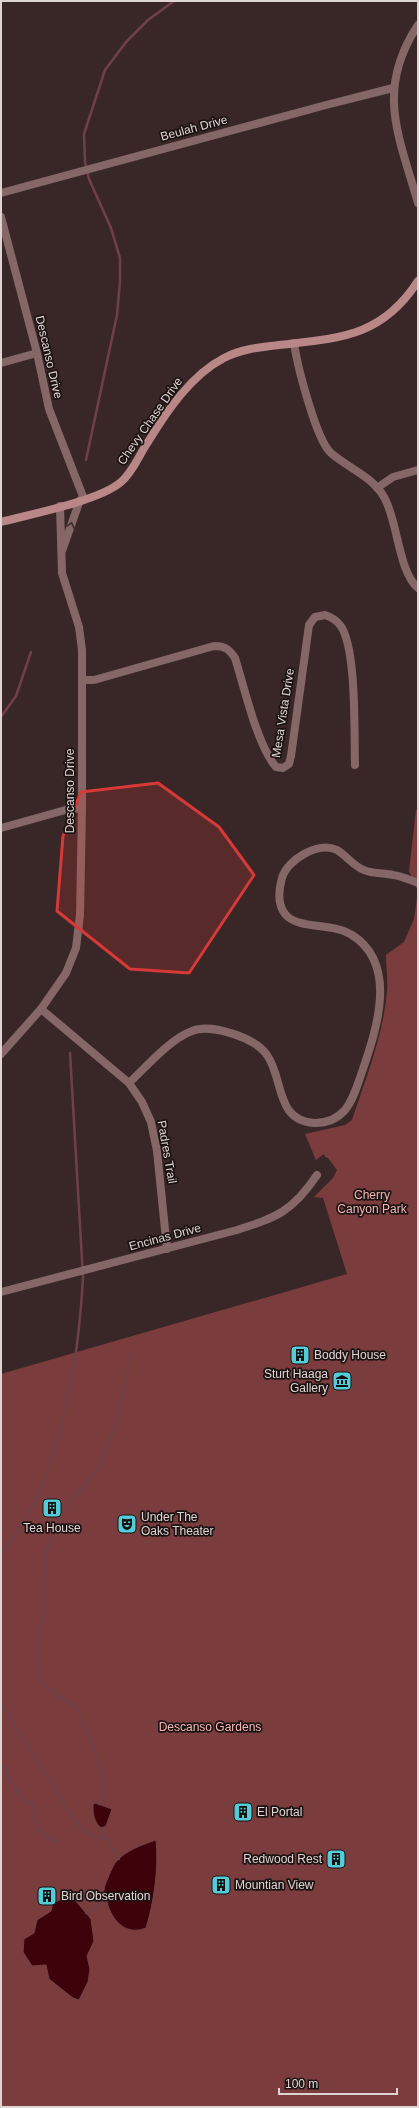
<svg xmlns="http://www.w3.org/2000/svg" width="419" height="2108" viewBox="0 0 419 2108" font-family="Arial,sans-serif">
<style>
.green{fill:#7b3c3e}
.water{fill:#3e020b;stroke:#6f4147}
.lines{fill:none;stroke-linecap:round;stroke-linejoin:round}
.stream{stroke:#6f4147;stroke-width:2.5}
.minor{stroke:#866767;stroke-width:8}
.tertiary{stroke:#866767;stroke-width:8}
.secondary{stroke:#b98787;stroke-width:8}
.oneway{stroke:#3b2c2c}
.marked{fill:#d73939;fill-opacity:0.2;stroke:#d73939;stroke-width:3;stroke-linejoin:round}
.labels{text-anchor:middle;dominant-baseline:central;stroke-width:3.5;stroke-linejoin:round;paint-order:stroke}
.street-label{font-size:12px;fill:#e0d4d3;stroke:#1b1312}
.park-label{font-size:12px;fill:#f4b7b6;stroke:#1b1312}
.poi-label{font-size:12px;fill:#e0d4d3;stroke:#1b1312;text-anchor:start}
</style>
<rect width="100%" height="100%" fill="#392727"/>
<path class="green" d="M 416,810 L 418,810 L 418,2107 L 1,2107 L 1,1374 L 347,1274 L 323,1198 L 314,1197 L 333,1178 L 337,1170 L 328,1158 L 325,1157 L 324,1154 L 316,1160 L 305,1134 L 345,1125 L 352,1120 C 366,1078 383,1036 387,992 C 388,980 386,967 386,955 L 404,942 L 414,919 L 418,891 L 409,871 Z"/>
<path class="water" d="M 95,1803 L 112,1809 L 106,1826 L 101,1828 C 94,1822 93,1814 93,1805 Z
M 156,1840 C 159,1866 154,1903 146,1928 C 126,1936 112,1921 107,1902 C 106,1899 104,1893 104,1890 C 104,1886 113,1865 116,1862 C 126,1850 142,1845 156,1840 Z
M 64,1898 L 75,1900 L 91,1919 L 94,1941 L 87,1956 L 90,1969 L 88,1982 L 79,2000 L 73,1998 L 49,1979 L 46,1965 L 32,1966 L 23,1952 L 24,1939 L 34,1933 L 37,1920 L 51,1911 L 53,1903 Z"/>
<g class="lines">
<path class="stream" d="M 86,460 L 117,315 L 120,282 L 120,258 L 111,228 L 89,179 L 85,162 L 84,134 L 105,70 L 126,42 L 148,20 L 174,1
M 1,717 L 16,696 L 31,652
M 1,1554 C 13,1537 26,1520 35,1501 C 67,1432 79,1352 83,1277 L 70,1053
M 1,1704 L 76,1822 C 85,1833 92,1836 106,1839
M 1,1766 L 6,1768 L 4,1773 L 12,1783 L 12,1787 L 18,1791 L 27,1803 L 34,1804 L 33,1817 L 37,1822 L 36,1828 C 44,1830 46,1841 56,1841
M 99,1804 L 105,1784 L 101,1768 L 78,1708 L 47,1688 L 41,1681 L 37,1660 L 37,1646 L 43,1616 L 46,1552 L 62,1512 L 99,1468 L 116,1423 L 133,1351
M 101,1828 L 119,1859
M 86,1913 L 107,1901"/>
<path class="minor" d="M 1,193 L 326,105 L 393,88
M 1,217 L 37,353 L 49,409 L 84,499
M 294,343 C 297,364 316,440 331,453 C 348,468 372,476 384,497 C 398,521 398,571 418,588
M 1,363 L 37,353
M 377,488 L 393,477 L 418,470
M 82,680 L 94,680 L 214,646 C 225,646 229,649 235,658 C 244,686 257,745 276,767 L 283,768 L 289,764 L 291,756 L 309,625 L 315,617 L 325,615 C 331,617 336,620 340,625 C 357,646 354,736 355,765
M 41,1009 L 129,1083 L 142,1102 L 151,1122 L 157,1151 L 167,1249
M 129,1083 C 146,1067 170,1039 192,1031 C 211,1023 256,1038 267,1055 C 284,1079 275,1121 315,1123 C 326,1123 337,1119 345,1110 C 354,1099 358,1083 363,1069 C 377,1028 398,964 352,935 C 332,922 298,930 285,914 C 277,904 279,889 282,878 C 287,860 318,841 337,850 C 346,855 353,866 364,870 C 372,874 384,873 393,875 C 402,876 410,880 418,883
M 1,1292 L 237,1230 C 277,1217 292,1212 317,1175"/>
<path class="tertiary" d="M 418,25 C 375,90 399,136 418,203
M 62,551 L 80,500
M 1,828 L 69,809 L 82,808
M 1,1054 L 41,1009 L 66,973 L 76,948 L 80,915 L 82,808 L 82,650 L 79,627 L 62,573 L 60,506"/>
<path class="secondary" d="M 1,522 C 31,514 99,501 121,482 C 133,472 139,455 148,442 C 167,411 191,375 224,358 C 241,349 261,347 279,345 C 340,338 382,337 418,281"/>
</g>
<defs><path id="oneway-chevron" d="M-2-3.5L2.5 0L-2 3.5" fill="none" stroke-width="1.6" stroke-linecap="round" stroke-linejoin="round"/></defs>
<use class="oneway" href="#oneway-chevron" transform="translate(71 525) rotate(-75)"/>
<path class="marked" d="M 158,783 L 219,827 L 254,875 L 189,973 L 130,969 L 57,911 L 63,836 L 81,792 Z"/>
<defs>
<g id="building-square" transform="scale(1)"><rect x="-9" y="-9" width="18" height="18" rx="4" fill="#52ccd6" stroke="#1b1312"/><path d="M-4-6H4V6H1V3H-1V6H-4ZM-2.5-4.3h1.7v1.8h-1.7ZM.8-4.3h1.7v1.8H.8ZM-2.5-1h1.7V.8h-1.7ZM.8-1h1.7V.8H.8Z" fill="#111"/></g>
<g id="museum-square" transform="scale(1)"><rect x="-9" y="-9" width="18" height="18" rx="4" fill="#52ccd6" stroke="#1b1312"/><path d="M0-6L6-3V-2H-6V-3ZM-5-1h2V3h-2ZM-1-1h2V3h-2ZM3-1h2V3H3ZM-6 4H6V6H-6Z" fill="#111"/></g>
<g id="theatre-square" transform="scale(1)"><rect x="-9" y="-9" width="18" height="18" rx="4" fill="#52ccd6" stroke="#1b1312"/><path d="M-5-5.5Q0-4 5-5.5V0Q5 5 0 6Q-5 5-5 0ZM-3.3-2.5H-1v1.5H-3.3ZM1-2.5H3.3v1.5H1ZM-2.8 1Q0 5.5 2.8 1Z" fill="#111"/></g>
</defs>
<g fill-rule="evenodd">
<use href="#building-square" x="300" y="1355"/>
<use href="#museum-square" x="342" y="1381"/>
<use href="#building-square" x="52" y="1508"/>
<use href="#theatre-square" x="127" y="1524"/>
<use href="#building-square" x="243" y="1812"/>
<use href="#building-square" x="336" y="1859"/>
<use href="#building-square" x="221" y="1885"/>
<use href="#building-square" x="47" y="1896"/>
</g>
<g class="labels">
<g class="street-label">
<text transform="translate(194 128) rotate(-15)">Beulah Drive</text>
<text transform="translate(49 357) rotate(77)">Descanso Drive</text>
<text transform="translate(150 421) rotate(-55)">Chevy Chase Drive</text>
<text transform="translate(283 713) rotate(-81)">Mesa Vista Drive</text>
<text transform="translate(70 791) rotate(-90)">Descanso Drive</text>
<text transform="translate(167 1152) rotate(80)">Padres Trail</text>
<text transform="translate(165 1237) rotate(-15)">Encinas Drive</text>
</g>
<g class="park-label">
<text x="372" y="1195">Cherry<tspan x="372" dy="14">Canyon Park</tspan></text>
<text x="210" y="1727">Descanso Gardens</text>
</g>
<g class="poi-label">
<text x="314" y="1355">Boddy House</text>
<text x="328" y="1374" text-anchor="end">Sturt Haaga<tspan x="328" dy="14">Gallery</tspan></text>
<text x="141" y="1517">Under The<tspan x="141" dy="14">Oaks Theater</tspan></text>
<text x="52" y="1528" text-anchor="middle">Tea House</text>
<text x="257" y="1812">El Portal</text>
<text x="322" y="1859" text-anchor="end">Redwood Rest</text>
<text x="235" y="1885">Mountian View</text>
<text x="61" y="1896">Bird Observation</text>
</g>
</g>
<rect width="419" height="2108" fill="none" stroke="#e0d4d3" stroke-width="4"/>
<path d="M279 2088v6h118v-6" fill="none" stroke="#e0d4d3" stroke-width="2"/>
<text x="285" y="2088" font-size="12" fill="#e0d4d3" stroke="#1b1312" stroke-width="3" paint-order="stroke">100 m</text>
</svg>
